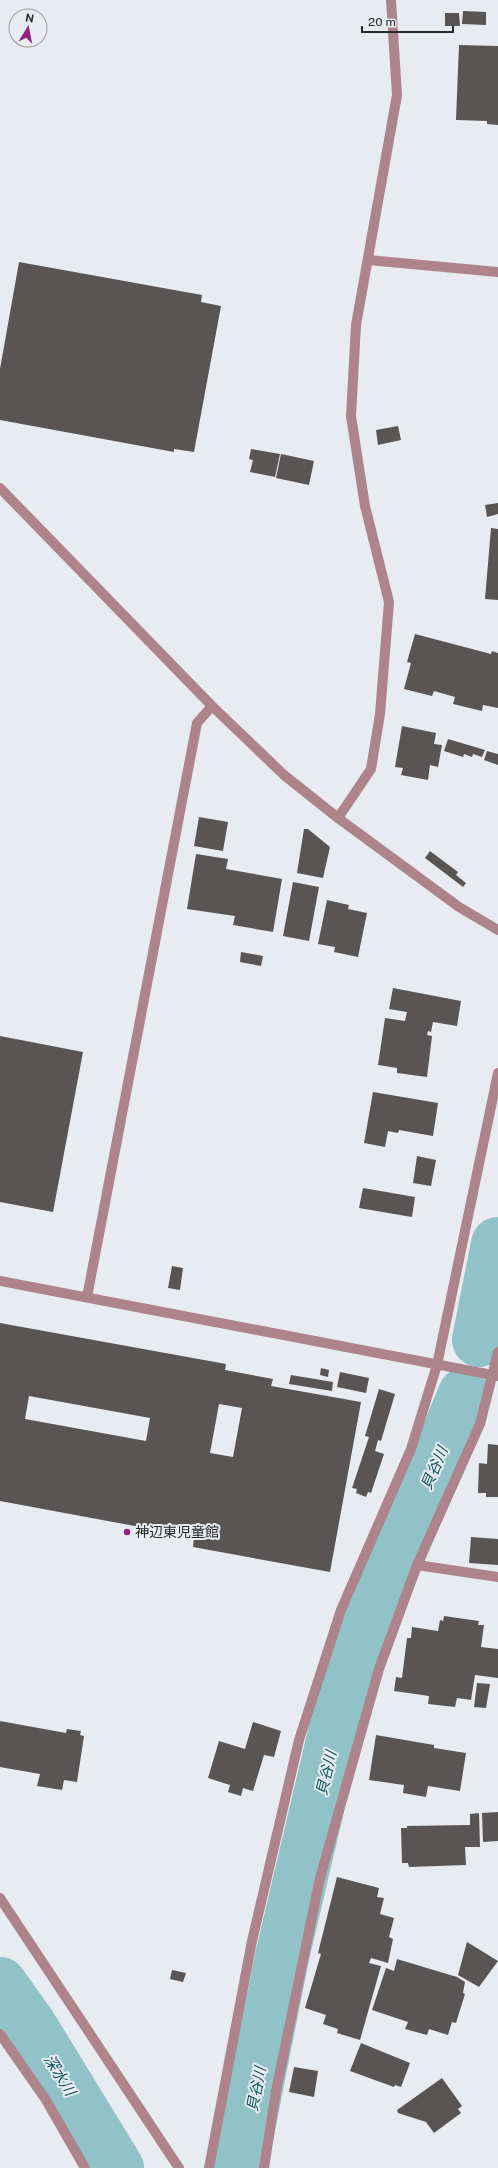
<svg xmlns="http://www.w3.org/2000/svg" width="498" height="2168" viewBox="0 0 498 2168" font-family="'Public Sans','Noto Sans JP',sans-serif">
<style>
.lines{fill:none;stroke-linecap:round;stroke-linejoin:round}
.river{stroke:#90c2c8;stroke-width:54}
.building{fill:#595554;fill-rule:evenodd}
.minor{stroke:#ad848c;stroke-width:10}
.poi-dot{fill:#902283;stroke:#e8ebef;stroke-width:1.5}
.labels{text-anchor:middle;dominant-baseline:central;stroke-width:4;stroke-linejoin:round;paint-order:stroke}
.poi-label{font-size:14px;fill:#28292b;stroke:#e8ebef;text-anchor:start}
.water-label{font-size:15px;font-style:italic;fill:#09535a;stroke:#e8ebef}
</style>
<rect width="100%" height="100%" fill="#e8ebef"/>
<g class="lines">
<path class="river" d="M 479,1340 L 498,1244
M 0,1984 L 30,2026 L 117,2168
M 240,2168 L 282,1957 L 349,1673 L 465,1394"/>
</g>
<path class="building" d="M 463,11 L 486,12 L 486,25 L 462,24 Z
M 445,13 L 459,13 L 460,26 L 445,26 Z
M 459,45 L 498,46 L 498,125 L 487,124 L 487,121 L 456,120 Z
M 19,262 L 202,295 L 201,302 L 221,306 L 194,452 L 174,449 L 174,452 L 0,420 L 0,369 Z
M 398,426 L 401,440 L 378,445 L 376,430 Z
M 251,449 L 280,454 L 275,477 L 250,472 L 253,460 L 249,459 Z
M 281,454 L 314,461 L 309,485 L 276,478 Z
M 498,503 L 498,514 L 487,517 L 485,505 Z
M 491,528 L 498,529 L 498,600 L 485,599 Z
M 415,634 L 491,654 L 492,651 L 498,653 L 498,708 L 483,705 L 482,711 L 453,704 L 455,697 L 434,691 L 432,696 L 404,689 L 411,663 L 407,662 Z
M 402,726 L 436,733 L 434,744 L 442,745 L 438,767 L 430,765 L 428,780 L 401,775 L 403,768 L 395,767 Z
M 448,739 L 485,750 L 482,757 L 473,754 L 472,757 L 464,754 L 463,757 L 444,751 Z
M 487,751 L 498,754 L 498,765 L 484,760 Z
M 199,817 L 228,822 L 223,851 L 194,846 Z
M 304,829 L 308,829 L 330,847 L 323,878 L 297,873 Z
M 430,851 L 458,872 L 456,875 L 466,883 L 463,887 L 425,858 Z
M 196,854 L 228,859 L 226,869 L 282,879 L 273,932 L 233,925 L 235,916 L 187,909 Z
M 293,882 L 319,887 L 309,941 L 283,936 Z
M 327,900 L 349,905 L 348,909 L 367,913 L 358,957 L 334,952 L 335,947 L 318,944 Z
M 241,952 L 263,956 L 261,966 L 240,962 Z
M 393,988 L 461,1001 L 457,1026 L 433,1022 L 431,1032 L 428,1031 L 427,1035 L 432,1036 L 427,1077 L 397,1073 L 397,1068 L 378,1065 L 385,1018 L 405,1021 L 407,1012 L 389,1009 Z
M 0,1036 L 83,1052 L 53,1212 L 0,1202 Z
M 373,1092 L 438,1103 L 433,1136 L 399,1130 L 398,1133 L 388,1131 L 385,1147 L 364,1143 Z
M 417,1156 L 436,1160 L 431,1186 L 413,1183 Z
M 363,1188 L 415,1197 L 412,1217 L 359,1208 Z
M 172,1266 L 183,1268 L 180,1290 L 168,1288 Z
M 0,1323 L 226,1364 L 225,1370 L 273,1379 L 271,1386 L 361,1402 L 330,1572 L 193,1547 L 194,1537 L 0,1501 ZM 29,1396 L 150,1418 L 146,1441 L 25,1419 ZM 219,1404 L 242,1408 L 233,1457 L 210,1453 Z
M 321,1368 L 329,1370 L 328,1377 L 320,1375 Z
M 340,1372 L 369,1378 L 366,1393 L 337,1387 Z
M 291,1375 L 333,1382 L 332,1391 L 289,1384 Z
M 379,1389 L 395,1394 L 381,1441 L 378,1440 L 375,1451 L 384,1454 L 371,1493 L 368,1492 L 366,1497 L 356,1493 L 357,1489 L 352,1488 L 369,1437 L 365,1436 Z
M 488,1444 L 498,1445 L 498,1497 L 486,1497 L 486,1493 L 478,1493 L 479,1463 L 487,1464 Z
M 471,1537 L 498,1539 L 498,1565 L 469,1563 Z
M 444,1616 L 479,1621 L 478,1625 L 484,1625 L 481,1647 L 498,1649 L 498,1678 L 475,1675 L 471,1700 L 457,1698 L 455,1707 L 428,1704 L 429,1696 L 394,1691 L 396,1677 L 402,1678 L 407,1638 L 411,1638 L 412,1627 L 438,1631 L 440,1620 L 443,1621 Z
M 477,1683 L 490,1684 L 486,1708 L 474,1707 Z
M 0,1721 L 66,1733 L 67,1729 L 81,1731 L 80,1735 L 84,1736 L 77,1782 L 64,1780 L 62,1790 L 37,1786 L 40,1774 L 0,1767 Z
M 253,1722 L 281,1731 L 274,1757 L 264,1755 L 253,1791 L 243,1788 L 241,1796 L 228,1792 L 230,1785 L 208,1778 L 219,1741 L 245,1749 Z
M 376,1735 L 434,1745 L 434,1748 L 466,1753 L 460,1791 L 428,1786 L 426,1797 L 403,1793 L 404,1785 L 369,1780 Z
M 498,1812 L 498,1841 L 483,1842 L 482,1813 Z
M 479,1813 L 480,1847 L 465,1847 L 466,1865 L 409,1867 L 408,1863 L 402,1863 L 401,1828 L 407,1828 L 407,1826 L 470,1825 L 470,1814 Z
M 337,1877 L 379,1888 L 377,1897 L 384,1898 L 380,1914 L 394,1918 L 389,1937 L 393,1939 L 388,1963 L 371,1958 L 369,1963 L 381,1966 L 360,2040 L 337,2033 L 338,2029 L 323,2024 L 326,2015 L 305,2008 L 321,1954 L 318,1953 Z
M 467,1942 L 498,1961 L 479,1987 L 458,1975 Z
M 397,1959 L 457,1977 L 465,1982 L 463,1993 L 465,1994 L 456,2023 L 452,2022 L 448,2035 L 429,2029 L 427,2035 L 405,2029 L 408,2022 L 372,2010 L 386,1968 L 394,1971 Z
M 172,1970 L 186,1973 L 183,1982 L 170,1979 Z
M 361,2043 L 410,2063 L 401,2087 L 395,2085 L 394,2087 L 350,2071 Z
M 294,2067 L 318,2071 L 314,2097 L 289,2092 Z
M 442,2078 L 462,2106 L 458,2109 L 461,2113 L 434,2133 L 426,2122 L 398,2113 L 397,2110 Z"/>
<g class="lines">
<path class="minor" d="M 368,260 L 498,272
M 0,488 L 212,706 L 284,775 L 338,818 L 459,907 L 498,930
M 338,818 L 371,769 L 380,714 L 389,602 L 365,506 L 351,416 L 356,325 L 397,95 L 391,0
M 0,1281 L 498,1376
M 87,1297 L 197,723 L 212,706
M 417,1565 L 498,1577
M 0,1898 L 179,2168
M 0,2034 L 46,2100 L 85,2168
M 209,2168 L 252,1941 L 299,1740 L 341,1610 L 411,1449 L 437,1365 L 498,1073
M 264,2168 L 276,2091 L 320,1878 L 379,1669 L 417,1565 L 480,1424 L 498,1352"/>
</g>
<circle class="poi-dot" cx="127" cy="1532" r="4"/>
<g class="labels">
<g class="poi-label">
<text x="135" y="1532">神辺東児童館</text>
</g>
<g class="water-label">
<text transform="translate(434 1468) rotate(-67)">貝谷川</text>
<text transform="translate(326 1773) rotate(-77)">貝谷川</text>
<text transform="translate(60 2075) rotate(58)">深水川</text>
<text transform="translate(256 2089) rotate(-79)">貝谷川</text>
</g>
</g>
<g transform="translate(28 28) rotate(10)"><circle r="19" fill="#e8ebef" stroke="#9b9da1"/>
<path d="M0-3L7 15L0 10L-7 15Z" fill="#902283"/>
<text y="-6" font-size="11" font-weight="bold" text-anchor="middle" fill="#28292b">N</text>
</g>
<path d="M362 26v6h91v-6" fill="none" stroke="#28292b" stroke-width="2"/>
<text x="368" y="26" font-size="12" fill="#28292b" stroke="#e8ebef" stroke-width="3" paint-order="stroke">20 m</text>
</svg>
